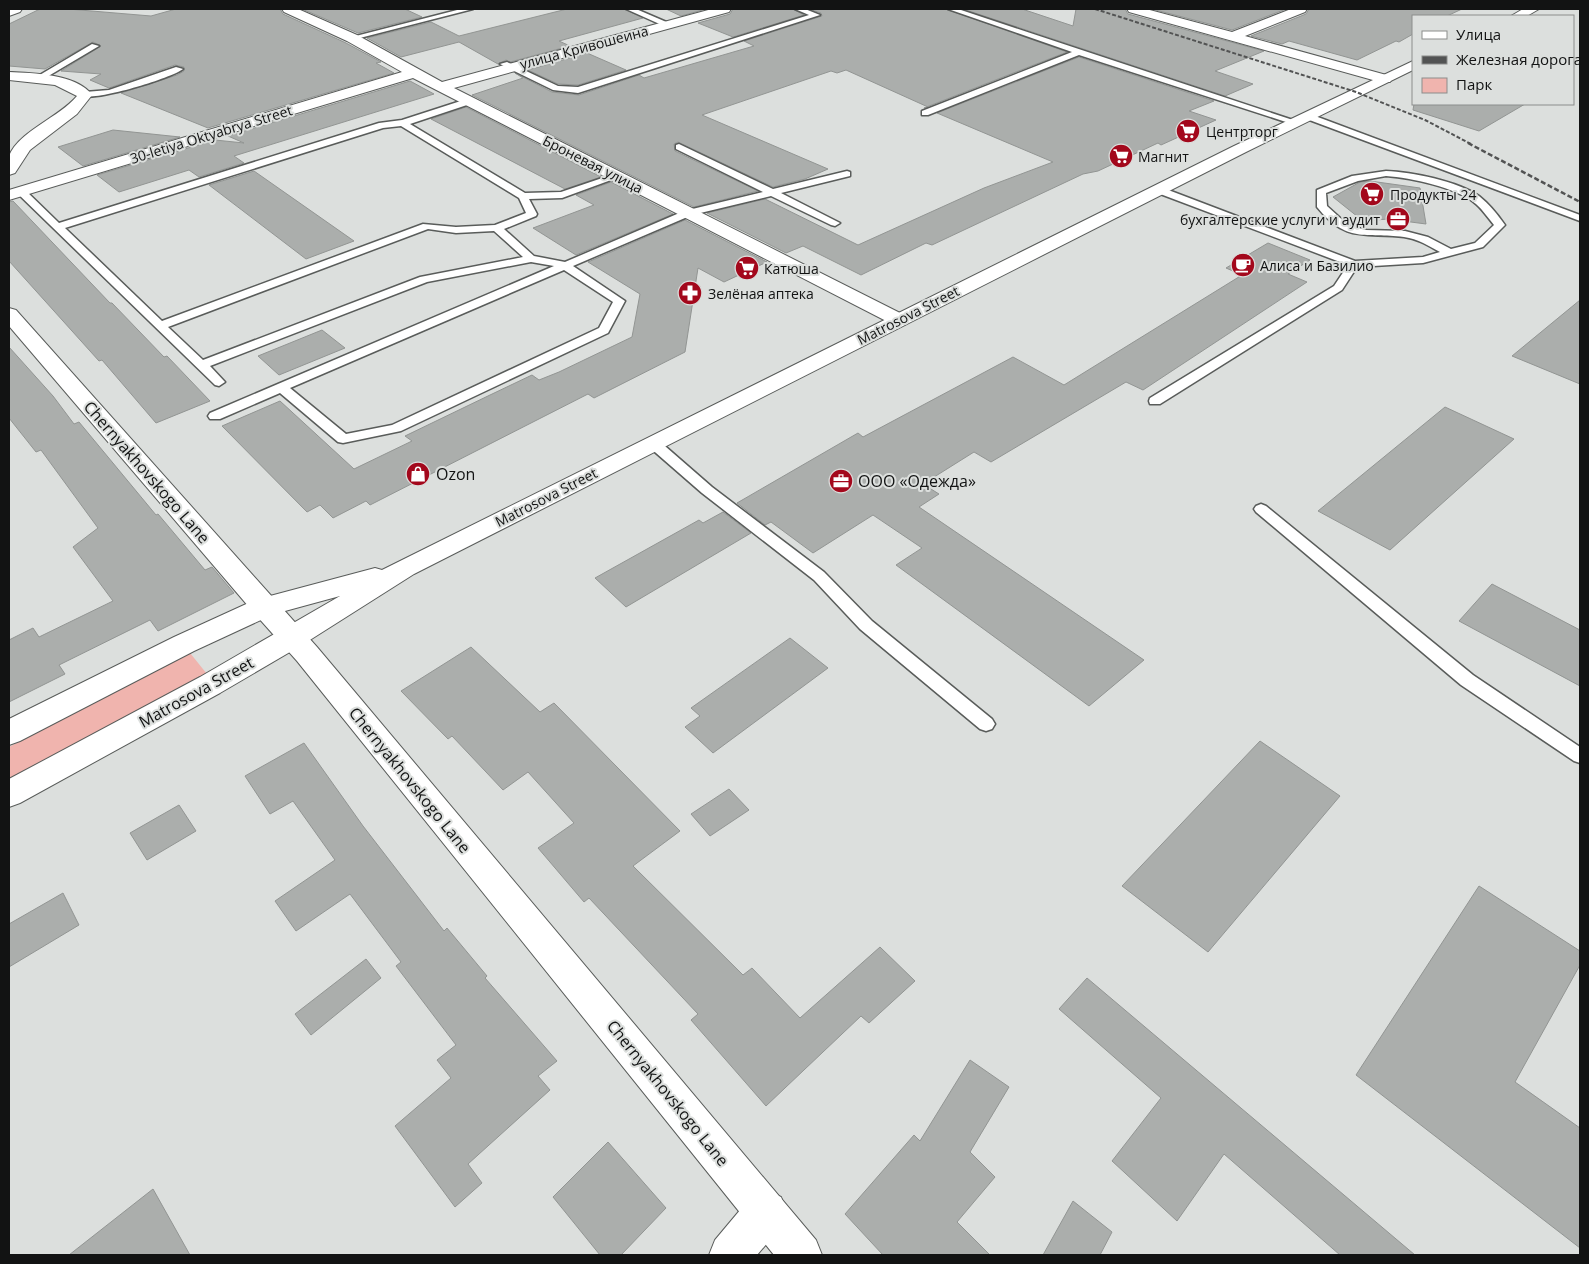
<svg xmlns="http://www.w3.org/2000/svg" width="1589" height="1264" viewBox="0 0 1589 1264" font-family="'Open Sans',sans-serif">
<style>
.green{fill:#f0b4ae}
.building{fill:#abaeac;stroke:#929593}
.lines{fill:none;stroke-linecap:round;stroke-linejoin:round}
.service-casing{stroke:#595c5a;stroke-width:3}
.minor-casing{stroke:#595c5a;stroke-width:2}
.tertiary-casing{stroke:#595c5a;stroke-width:2}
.trunk-casing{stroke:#595c5a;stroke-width:2}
.service{fill:#fff;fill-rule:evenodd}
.minor{fill:#fff;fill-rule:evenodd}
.tertiary{fill:#fff;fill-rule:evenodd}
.trunk{fill:#fff;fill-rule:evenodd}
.rail-far1{stroke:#525353;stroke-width:2;stroke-dasharray:4 2;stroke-linecap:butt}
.rail{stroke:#525353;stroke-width:2.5;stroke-dasharray:5 2.5;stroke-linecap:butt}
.labels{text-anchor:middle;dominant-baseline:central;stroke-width:4;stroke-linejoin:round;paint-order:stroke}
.far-street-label{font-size:14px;fill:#121313;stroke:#dcdfdd}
.far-poi-label{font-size:14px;fill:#121313;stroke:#dcdfdd;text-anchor:start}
.street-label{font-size:16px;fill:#121313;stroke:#dcdfdd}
.poi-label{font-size:16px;fill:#121313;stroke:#dcdfdd;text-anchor:start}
</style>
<rect width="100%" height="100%" fill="#dcdfdd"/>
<path class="green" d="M 190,653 L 207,674 L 9,780 L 9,747 Z"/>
<path class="building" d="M 40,9 L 68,9 L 151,16 L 176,9 L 280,9 L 283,14 L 346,43 L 381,62 L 376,63 L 394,73 L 208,128 L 121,93 L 177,75 L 184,71 L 184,67 L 175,65 L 109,88 L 90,80 L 101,74 L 61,71 L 101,46 L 93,42 L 45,69 L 9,66 L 9,24 Z
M 302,9 L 405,9 L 422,17 L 358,33 Z
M 567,9 L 624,9 L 643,18 L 559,41 L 570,46 L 510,62 L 506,60 L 498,64 L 459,42 L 401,57 L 367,38 L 431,22 L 459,36 Z
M 666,9 L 706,9 L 681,16 Z
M 733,9 L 793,9 L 804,15 L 733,37 L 698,23 L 730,14 Z
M 809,9 L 946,9 L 1067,52 L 924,108 L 928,107 L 846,70 L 837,73 L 831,71 L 702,115 L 828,169 L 805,179 L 773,187 L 678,142 L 674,144 L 675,151 L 758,191 L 694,207 L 472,95 L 523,78 L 515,73 L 552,92 L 579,95 L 639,75 L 644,78 L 754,46 L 744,41 L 822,16 L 821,13 Z
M 963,9 L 1022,9 L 1073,26 L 1076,9 L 1125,9 L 1128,14 L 1264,51 L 1215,71 L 1253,84 L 1225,96 Z
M 1152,9 L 1286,9 L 1232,30 Z
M 1309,9 L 1462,9 L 1447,16 L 1413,16 L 1413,34 L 1399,42 L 1396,41 L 1357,60 L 1289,41 L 1282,44 L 1251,36 L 1306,14 Z
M 587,53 L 626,70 L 578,85 L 558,84 L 528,70 Z
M 1079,57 L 1214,101 L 1189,111 L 1216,120 L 1161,145 L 1158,143 L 1098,171 L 1083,174 L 932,245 L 926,243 L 861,275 L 803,246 L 786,253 L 707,213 L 765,199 L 858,245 L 984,188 L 1053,162 L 937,113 Z
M 410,81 L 434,94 L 234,156 L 244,163 L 199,177 L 189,170 L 119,192 L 97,175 L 215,140 L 244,143 L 228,136 Z
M 1414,104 L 1525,104 L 1479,131 L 1413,110 Z
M 466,107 L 601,177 L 565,189 L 431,119 Z
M 113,130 L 180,137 L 83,166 L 58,147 Z
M 254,171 L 354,241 L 306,259 L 209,185 Z
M 1370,181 L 1420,188 L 1426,224 L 1388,219 L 1363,221 L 1333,197 L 1360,182 Z
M 611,182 L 673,214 L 576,255 L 533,228 L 594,205 L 576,195 Z
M 13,201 L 110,303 L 112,303 L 164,357 L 167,356 L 210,401 L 156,423 L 102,360 L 99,361 L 9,261 L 9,202 Z
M 685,220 L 767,262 L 724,282 L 698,268 L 685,352 L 594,398 L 588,394 L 370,505 L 366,501 L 333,518 L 320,505 L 307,512 L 222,426 L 280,401 L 354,469 L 412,441 L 405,436 L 490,395 L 532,375 L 539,380 L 559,372 L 632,337 L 640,294 L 588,262 Z
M 1268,243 L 1310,260 L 1288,274 L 1307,282 L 1143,390 L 1126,382 L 991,462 L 974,452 L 923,484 L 939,494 L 919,507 L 1144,660 L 1089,706 L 896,565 L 922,548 L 873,515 L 813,553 L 771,522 L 765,525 L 737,503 L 858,433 L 863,437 L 1013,357 L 1064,385 L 1242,275 L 1226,268 Z
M 1580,300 L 1580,384 L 1512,356 Z
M 322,330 L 345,348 L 279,375 L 258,356 Z
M 9,347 L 53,396 L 74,424 L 79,422 L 156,515 L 158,514 L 205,570 L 212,567 L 234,593 L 158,631 L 150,620 L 59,665 L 65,674 L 9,702 L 9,640 L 33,628 L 39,637 L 113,601 L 73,547 L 98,528 L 41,450 L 36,452 L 9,418 Z
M 1445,407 L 1514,439 L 1390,550 L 1318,511 Z
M 723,512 L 751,533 L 626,607 L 595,578 L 699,520 L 703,523 Z
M 1492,584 L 1580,630 L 1580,686 L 1459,621 Z
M 790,638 L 828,668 L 713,753 L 685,727 L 700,716 L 691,708 Z
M 471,647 L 540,712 L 554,703 L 680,831 L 633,866 L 743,975 L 752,968 L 800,1018 L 880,947 L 915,981 L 869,1023 L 861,1016 L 766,1106 L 691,1020 L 698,1014 L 589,898 L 584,902 L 538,848 L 574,823 L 528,772 L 503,790 L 452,736 L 448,739 L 401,691 Z
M 1260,741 L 1340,796 L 1208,952 L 1122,886 Z
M 304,743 L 363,826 L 444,931 L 447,928 L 487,976 L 485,978 L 557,1061 L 538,1076 L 550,1090 L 468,1164 L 482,1183 L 455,1207 L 395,1126 L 451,1078 L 437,1060 L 456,1045 L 396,966 L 401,962 L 350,894 L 296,931 L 275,901 L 335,860 L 293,801 L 270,814 L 245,776 Z
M 729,789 L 749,810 L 710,836 L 691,814 Z
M 179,805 L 196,831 L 147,860 L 130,833 Z
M 1479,886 L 1580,951 L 1580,965 L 1515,1082 L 1580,1128 L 1580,1248 L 1356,1075 Z
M 63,893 L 79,925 L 9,967 L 9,924 Z
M 366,959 L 381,978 L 311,1035 L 295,1014 Z
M 1087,978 L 1415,1255 L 1340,1255 L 1224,1154 L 1177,1221 L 1112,1161 L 1161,1098 L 1059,1009 Z
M 970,1060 L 1009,1087 L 970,1152 L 995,1177 L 957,1222 L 990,1255 L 883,1255 L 845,1214 L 914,1135 L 920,1141 Z
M 608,1142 L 666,1208 L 621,1255 L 600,1255 L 553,1197 Z
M 153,1189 L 190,1255 L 69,1255 Z
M 1073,1201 L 1112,1232 L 1100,1255 L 1043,1255 Z"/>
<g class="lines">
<g class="service-casing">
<path id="service" d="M 461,9 L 473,9 L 352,40 L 348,38 Z
M 626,9 L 636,9 L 671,24 L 664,26 Z
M 795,9 L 805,9 L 820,15 L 578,93 L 553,90 L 500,64 L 507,62 L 558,86 L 578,87 L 809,15 Z
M 948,9 L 958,9 L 1299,122 L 1295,125 L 1292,124 L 1079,55 L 928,115 L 922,115 L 922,111 L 1072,52 Z
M 92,44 L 99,46 L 40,81 L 33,79 Z
M 176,67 L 183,69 C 172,78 91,103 81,95 L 85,92 L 109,90 Z
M 470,98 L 474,101 L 473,103 L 410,124 L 525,193 L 561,192 L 614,174 L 620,174 L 622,176 L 562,198 L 529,199 L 537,214 L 536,216 L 504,229 L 534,256 L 565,262 L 684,211 L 763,192 L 676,149 L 676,145 L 679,144 L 773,189 L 847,171 L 850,172 L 850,176 L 781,193 L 840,223 L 835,226 L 831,225 L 771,196 L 692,215 L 573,266 L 625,301 L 608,333 L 401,431 L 343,443 L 338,442 L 280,393 L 220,419 L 210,419 L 208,416 L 210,413 L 554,266 L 531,262 L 427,282 L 210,366 L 225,382 L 219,386 L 215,385 L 15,191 L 16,189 L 24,189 L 59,223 L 379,123 L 402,120 ZM 401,126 L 519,198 L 526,213 L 495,225 L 456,227 L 423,224 L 162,321 L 65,228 L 383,128 ZM 428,229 L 456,233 L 494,231 L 523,257 L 420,277 L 203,360 L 168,327 ZM 564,270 L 613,302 L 599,328 L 392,425 L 346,434 L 290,388 Z
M 1307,113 L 1580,215 L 1580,221 L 1304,118 L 1304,114 Z
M 1386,171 C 1412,172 1457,181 1479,196 C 1489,204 1498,215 1505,225 L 1483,247 L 1423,263 L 1357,267 L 1342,290 L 1160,404 L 1150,404 L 1149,401 L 1150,398 L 1334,286 L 1348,265 L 1155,192 L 1155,188 L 1163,188 L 1355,261 L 1423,257 L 1440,252 C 1429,246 1418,239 1404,237 C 1365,232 1347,244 1317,207 L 1317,190 L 1352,176 ZM 1386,176 C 1411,178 1456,187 1476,204 C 1483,210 1488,218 1494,225 L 1475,243 L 1451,249 L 1428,237 L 1405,231 L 1366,230 L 1348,225 L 1327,206 L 1326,193 L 1358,181 Z
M 653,439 L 658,440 L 712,487 L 824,572 L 872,621 L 992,719 L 995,724 L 992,729 L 986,731 L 980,729 L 860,629 L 814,580 L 702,493 L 648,446 L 646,443 L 648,440 Z
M 1261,504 L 1266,506 L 1473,675 L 1580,747 L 1580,763 L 1574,761 L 1461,685 L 1256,512 L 1254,509 L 1256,506 Z"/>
</g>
<g class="minor-casing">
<path id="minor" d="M 9,9 L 22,9 L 20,12 L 9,16 Z
M 282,9 L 298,9 L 357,35 L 442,82 L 712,9 L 731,9 L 729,12 L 454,88 L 906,316 L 909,320 L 906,324 L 899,326 L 892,324 L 413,78 L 9,200 L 9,190 L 402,72 L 347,41 L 284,12 Z
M 1127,9 L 1146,9 L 1232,32 L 1291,9 L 1307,9 L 1305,12 L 1245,36 L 1390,76 L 1392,79 L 1390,82 L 1380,82 L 1129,12 Z
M 9,72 C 33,73 77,74 92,95 L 77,114 L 30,150 L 15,173 L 9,175 C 9,170 7,161 9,156 C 19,131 60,117 77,96 L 55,85 L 9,80 Z
M 9,308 L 16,310 L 275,600 L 278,607 L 275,614 L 265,617 L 255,614 L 9,326 Z
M 766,1191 L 781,1197 L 787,1212 L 781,1227 L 757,1255 L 709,1255 L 715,1240 L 751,1197 Z"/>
</g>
<g class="tertiary-casing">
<path id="tertiary" d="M 265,597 L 275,600 L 317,647 L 816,1240 L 822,1255 L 774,1255 L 297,661 L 255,614 L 252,607 L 255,600 Z"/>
</g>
<g class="trunk-casing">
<path id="trunk" d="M 1523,9 L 1539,9 L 1527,16 L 1511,16 Z
M 1413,61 L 1413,70 L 1246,152 L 414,574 L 302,645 L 220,693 L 20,803 L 9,807 L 9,779 L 200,677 L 340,596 L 274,614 L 194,651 L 20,741 L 9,745 L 9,719 L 174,637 L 255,600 L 375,568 L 382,570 L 1234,146 Z"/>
</g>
<use href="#service" class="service"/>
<use href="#minor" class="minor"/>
<use href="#tertiary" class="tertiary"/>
<use href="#trunk" class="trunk"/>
<path class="rail-far1" d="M 1095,9 L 1356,92 L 1425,120 L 1471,144"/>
<path class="rail" d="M 1468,143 L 1580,202"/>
</g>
<defs>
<g id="supermarket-disc" transform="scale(1.25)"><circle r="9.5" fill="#a3081c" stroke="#dcdfdd"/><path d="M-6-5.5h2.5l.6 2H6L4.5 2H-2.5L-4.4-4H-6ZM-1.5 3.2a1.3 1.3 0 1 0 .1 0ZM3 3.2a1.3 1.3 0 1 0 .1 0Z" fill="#fff"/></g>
<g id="office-disc" transform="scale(1.25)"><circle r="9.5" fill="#a3081c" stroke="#dcdfdd"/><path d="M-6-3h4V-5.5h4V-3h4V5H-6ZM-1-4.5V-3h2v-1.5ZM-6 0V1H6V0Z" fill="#fff"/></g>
<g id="cafe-disc" transform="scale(1.25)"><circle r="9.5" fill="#a3081c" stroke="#dcdfdd"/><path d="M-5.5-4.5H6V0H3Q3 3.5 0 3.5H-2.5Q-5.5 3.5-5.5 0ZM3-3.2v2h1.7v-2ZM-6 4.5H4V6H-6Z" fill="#fff"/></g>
<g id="pharmacy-disc" transform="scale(1.25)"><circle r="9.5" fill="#a3081c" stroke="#dcdfdd"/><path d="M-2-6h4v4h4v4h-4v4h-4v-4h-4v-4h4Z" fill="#fff"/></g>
<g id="shop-disc" transform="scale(1.25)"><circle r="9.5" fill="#a3081c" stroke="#dcdfdd"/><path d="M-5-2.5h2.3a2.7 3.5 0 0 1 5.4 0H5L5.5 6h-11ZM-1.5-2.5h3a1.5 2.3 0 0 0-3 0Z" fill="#fff"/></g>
</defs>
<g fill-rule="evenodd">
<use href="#supermarket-disc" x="1188" y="131"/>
<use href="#supermarket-disc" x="1121" y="156"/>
<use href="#supermarket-disc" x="1372" y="194"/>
<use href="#office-disc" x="1398" y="219"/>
<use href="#cafe-disc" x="1243" y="265"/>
<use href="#supermarket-disc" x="747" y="268"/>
<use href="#pharmacy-disc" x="690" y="293"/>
<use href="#shop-disc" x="418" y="474"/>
<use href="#office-disc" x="841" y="481"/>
</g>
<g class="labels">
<g class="far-street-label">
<text transform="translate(584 47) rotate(-15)">улица Кривошеина</text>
<text transform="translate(211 134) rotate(-17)">30-letiya Oktyabrya Street</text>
<text transform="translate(593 164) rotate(27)">Броневая улица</text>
<text transform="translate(908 315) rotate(-27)">Matrosova Street</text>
<text transform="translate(546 497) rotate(-27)">Matrosova Street</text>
</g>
<g class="far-poi-label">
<text x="1206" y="131">Центрторг</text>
<text x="1138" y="156">Магнит</text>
<text x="1390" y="194">Продукты 24</text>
<text x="1380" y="219" text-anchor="end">бухгалтерские услуги и аудит</text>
<text x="1260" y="265">Алиса и Базилио</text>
<text x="764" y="268">Катюша</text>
<text x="708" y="293">Зелёная аптека</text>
</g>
<g class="street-label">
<text transform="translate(147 472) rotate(49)">Chernyakhovskogo Lane</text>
<text transform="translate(196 692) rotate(-29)">Matrosova Street</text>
<text transform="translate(410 780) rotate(51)">Chernyakhovskogo Lane</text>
<text transform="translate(668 1093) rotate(51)">Chernyakhovskogo Lane</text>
</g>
<g class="poi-label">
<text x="436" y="474">Ozon</text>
<text x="858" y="481">ООО «Одежда»</text>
</g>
</g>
<rect width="1589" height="1264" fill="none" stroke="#121313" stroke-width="20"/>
<rect x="1412" y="15" width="162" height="90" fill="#dcdfdd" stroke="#8b8d8c"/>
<rect x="1422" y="31" width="25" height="8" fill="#ffffff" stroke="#8b8d8c"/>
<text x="1456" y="40" font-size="15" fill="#121313">Улица</text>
<rect x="1422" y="56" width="25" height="8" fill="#525353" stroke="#8b8d8c"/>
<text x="1456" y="65" font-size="15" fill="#121313">Железная дорога</text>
<rect x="1422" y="78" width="25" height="15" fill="#f0b4ae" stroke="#8b8d8c"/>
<text x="1456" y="90" font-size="15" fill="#121313">Парк</text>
</svg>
